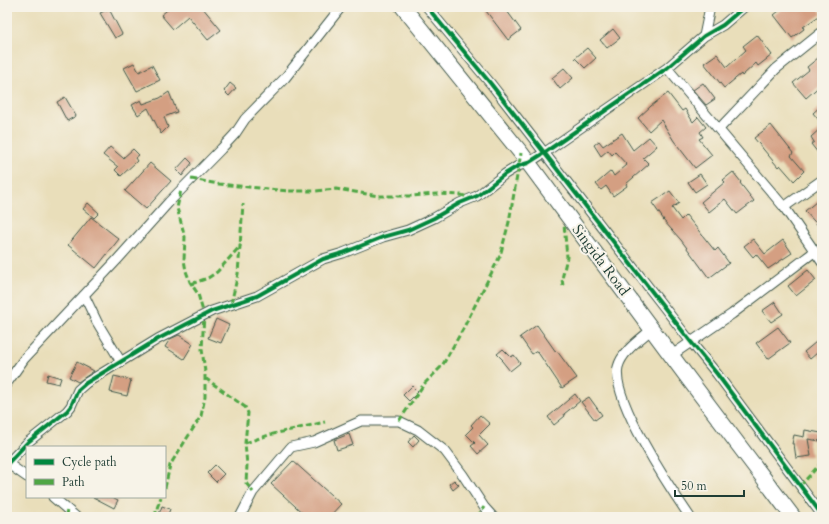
<svg xmlns="http://www.w3.org/2000/svg" width="829" height="524" viewBox="0 0 829 524" font-family="Cardo,serif">
<style>
.building{fill:#d49f82}
.lines{fill:none;stroke-linecap:round;stroke-linejoin:round}
.minor-casing{stroke:#3d5548;stroke-width:11}
.trunk-casing{stroke:#3d5548;stroke-width:17}
.minor{stroke:#fff;stroke-width:9}
.trunk{stroke:#fff;stroke-width:15}
.quiet{stroke:#4fa644;stroke-width:3;stroke-dasharray:6 3;stroke-linecap:butt}
.cycleway-casing{stroke:#f7f3e8;stroke-width:6}
.cycleway{stroke:#00873e;stroke-width:4}
.labels{text-anchor:middle;dominant-baseline:central;stroke-width:4;stroke-linejoin:round;paint-order:stroke}
.street-label{font-size:15px;fill:#1f3d34;stroke:#f7f3e8}
</style>
<rect width="100%" height="100%" fill="#f7f3e8"/>
<filter id="ink" filterUnits="userSpaceOnUse"><feTurbulence type="fractalNoise" baseFrequency=".025" numOctaves="2"/><feDisplacementMap in="SourceGraphic" scale="8" xChannelSelector="R" yChannelSelector="G"/><feConvolveMatrix kernelMatrix="1 2 1 2 8 2 1 2 1" color-interpolation-filters="sRGB"/></filter>
<filter id="wash" filterUnits="userSpaceOnUse"><feTurbulence type="fractalNoise" baseFrequency=".012" numOctaves="4" result="noise"/><feDisplacementMap in="SourceGraphic" scale="16" xChannelSelector="R" yChannelSelector="G"/><feGaussianBlur stdDeviation="0.9" result="paint"/><feColorMatrix in="noise" values="0 0 0 0 0 0 0 0 0 0 0 0 0 0 0 0 0 1.4 0 .05"/><feComposite in="paint" operator="in"/></filter>
<g filter="url(#wash)">
<rect width="100%" height="100%" fill="#e9deba"/>
<g id="blocks">
<path class="building" d="M 171,7 L 202,7 L 221,30 L 208,40 L 188,16 L 173,29 L 161,15 Z
M 483,7 L 504,7 L 521,30 L 508,40 Z
M 784,7 L 818,7 L 822,14 L 803,27 L 804,29 L 792,38 L 774,15 Z
M 109,9 L 122,34 L 115,38 L 100,13 Z
M 613,29 L 620,38 L 607,48 L 600,40 Z
M 757,35 L 772,55 L 758,66 L 756,63 L 742,76 L 741,74 L 724,88 L 704,63 L 717,54 L 727,67 L 746,50 L 743,46 Z
M 587,48 L 596,58 L 585,68 L 575,58 Z
M 818,58 L 822,63 L 822,84 L 806,98 L 793,83 L 809,70 L 807,67 Z
M 134,63 L 139,72 L 152,65 L 160,80 L 137,91 L 124,68 Z
M 564,68 L 573,78 L 560,89 L 552,78 Z
M 230,83 L 236,88 L 229,96 L 224,91 Z
M 703,83 L 715,99 L 706,105 L 693,90 Z
M 169,92 L 177,112 L 164,117 L 168,127 L 161,134 L 148,108 L 138,115 L 132,105 L 141,100 L 143,104 L 160,98 Z
M 668,93 L 682,111 L 685,109 L 693,122 L 698,117 L 706,127 L 700,132 L 703,137 L 699,139 L 712,155 L 695,168 L 674,141 L 661,120 L 649,131 L 638,118 L 651,106 Z
M 65,97 L 76,116 L 67,121 L 57,102 Z
M 822,105 L 822,124 L 813,113 Z
M 771,125 L 793,153 L 791,156 L 804,171 L 794,181 L 780,165 L 778,167 L 754,138 Z
M 822,127 L 822,158 L 811,144 L 814,142 L 811,137 Z
M 622,133 L 633,150 L 649,137 L 657,146 L 643,158 L 649,164 L 626,184 L 627,186 L 613,196 L 606,186 L 601,190 L 596,184 L 611,171 L 614,176 L 627,165 L 615,152 L 612,155 L 608,150 L 601,156 L 594,145 L 599,141 L 603,146 Z
M 110,147 L 123,158 L 133,149 L 139,155 L 135,158 L 137,161 L 121,176 L 115,170 L 118,167 L 103,155 Z
M 187,158 L 192,163 L 182,176 L 176,170 Z
M 150,163 L 171,181 L 146,209 L 125,191 Z
M 733,172 L 741,182 L 740,183 L 754,201 L 737,214 L 725,199 L 709,212 L 701,202 L 725,182 L 723,180 Z
M 700,174 L 707,184 L 695,192 L 688,182 Z
M 670,191 L 679,203 L 672,208 L 681,220 L 686,215 L 715,251 L 718,248 L 729,263 L 709,278 L 681,240 L 663,220 L 664,220 L 652,203 Z
M 822,197 L 822,230 L 805,211 Z
M 88,203 L 99,213 L 94,218 L 83,209 Z
M 91,217 L 119,239 L 96,268 L 68,245 Z
M 753,239 L 765,254 L 783,240 L 792,253 L 768,269 L 756,254 L 753,257 L 744,246 Z
M 808,270 L 816,280 L 796,296 L 788,286 Z
M 775,302 L 783,314 L 771,322 L 762,311 Z
M 216,319 L 229,325 L 221,343 L 208,338 Z
M 537,325 L 556,352 L 557,351 L 577,378 L 562,388 L 537,351 L 532,354 L 520,337 Z
M 778,327 L 790,343 L 768,359 L 756,343 Z
M 179,335 L 193,344 L 184,359 L 165,347 L 170,339 Z
M 822,337 L 821,359 L 817,353 L 810,359 L 804,352 Z
M 503,349 L 511,357 L 514,355 L 520,363 L 510,371 L 502,361 L 503,360 L 497,354 Z
M 77,362 L 94,371 L 78,382 L 69,377 Z
M 48,374 L 61,378 L 59,384 L 46,381 Z
M 114,376 L 131,380 L 127,396 L 110,392 Z
M 412,386 L 418,392 L 409,401 L 403,395 Z
M 575,394 L 580,401 L 564,414 L 565,416 L 554,425 L 548,417 Z
M 589,397 L 602,415 L 595,420 L 581,402 Z
M 480,415 L 490,424 L 479,435 L 488,445 L 478,454 L 471,446 L 475,443 L 466,434 L 473,427 L 471,425 Z
M 805,430 L 821,433 L 820,441 L 808,439 L 811,456 L 796,458 L 794,444 L 792,444 L 794,435 L 804,437 Z
M 349,434 L 353,445 L 337,450 L 334,440 Z
M 414,435 L 419,440 L 413,447 L 408,442 Z
M 293,461 L 341,504 L 329,517 L 307,517 L 271,484 Z
M 215,465 L 224,474 L 216,482 L 207,473 Z
M 454,480 L 459,485 L 453,490 L 449,484 Z
M 93,497 L 112,497 L 118,500 L 114,508 Z
M 162,506 L 170,509 L 167,517 L 158,517 Z"/>
</g>
</g>
<g filter="url(#ink)">
<use href="#blocks" fill-opacity="0" stroke="#3d5548" stroke-width="1"/>
<g class="lines">
<g class="minor-casing">
<path id="minor" d="M 427,7 L 491,84 L 691,342 L 717,374 L 822,515
M 704,36 L 710,7
M 667,68 L 784,207 L 822,262
M 719,129 L 776,69 L 822,32
M 784,207 L 822,180
M 84,295 L 97,322 L 121,362
M 652,329 C 641,339 622,351 618,367 C 611,399 670,488 690,517
M 672,355 L 732,314 L 814,252
M 7,383 L 24,359 L 117,260 L 169,202 L 221,149 L 235,134 L 245,119 L 285,78 L 341,7
M 7,463 L 27,477
M 7,464 L 28,442 L 67,411 L 71,406 L 78,390 L 86,383 L 158,339 L 212,311 L 257,296 L 323,259 L 343,253 L 383,237 L 408,230 L 434,218 L 460,203 L 477,196 L 505,174 L 518,166 L 528,163 L 544,153 L 667,68 L 704,36 L 723,25 L 744,7
M 53,497 L 76,517
M 240,517 L 253,492 L 291,447 L 314,442 L 361,421 L 399,421 L 418,430 L 445,451 L 463,475 L 484,507 L 493,517"/>
</g>
<g class="trunk-casing">
<path id="trunk" d="M 403,7 L 521,153 L 688,378 L 793,517"/>
</g>
<use href="#minor" class="minor"/>
<use href="#trunk" class="trunk"/>
<path class="quiet" d="M 191,179 L 219,184 L 288,191 L 315,191 L 336,189 L 379,196 L 410,196 L 437,194 L 461,195 L 471,198
M 191,284 L 208,278 L 217,272 L 241,245
M 563,286 L 562,279 L 567,257 L 564,224
M 231,304 L 238,274 L 243,204
M 205,378 L 245,407 L 248,413 L 245,443 L 247,465 L 246,483 L 253,492
M 399,421 L 424,384 L 442,366 L 463,329 L 500,256 L 509,222 L 521,153
M 245,443 L 269,435 L 325,422
M 800,486 L 822,462
M 165,488 L 170,465 L 201,416 L 205,397 L 205,372 L 202,349 L 204,315 L 198,294 L 190,282 L 186,271 L 184,260 L 185,237 L 177,208 L 181,190
M 66,517 L 67,509
M 156,517 L 156,511 L 161,497
M 477,517 L 484,507"/>
<g class="cycleway-casing">
<path id="cycleway" d="M 427,7 L 491,84 L 691,342 L 717,374 L 822,515
M 7,464 L 28,442 L 67,411 L 71,406 L 78,390 L 86,383 L 158,339 L 212,311 L 257,296 L 323,259 L 343,253 L 383,237 L 408,230 L 434,218 L 460,203 L 477,196 L 505,174 L 518,166 L 528,163 L 544,153 L 667,68 L 704,36 L 723,25 L 744,7"/>
</g>
<use href="#cycleway" class="cycleway"/>
</g>
</g>
<g class="labels">
<g class="street-label">
<text transform="translate(601 260) rotate(53)">Singida Road</text>
</g>
</g>
<rect width="829" height="524" fill="none" stroke="#f7f3e8" stroke-width="24"/>
<rect x="26" y="446" width="140" height="52" fill="#f7f3e8" stroke="#a1aaa0"/>
<rect x="34" y="459" width="20" height="6" fill="#00873e" stroke="#a1aaa0"/>
<text x="62" y="466" font-size="12" fill="#1f3d34">Cycle path</text>
<rect x="34" y="479" width="20" height="6" fill="#4fa644" stroke="#a1aaa0"/>
<text x="62" y="486" font-size="12" fill="#1f3d34">Path</text>
<path d="M675 490v6h69v-6" fill="none" stroke="#1f3d34" stroke-width="2"/>
<text x="681" y="490" font-size="12" fill="#1f3d34" stroke="#f7f3e8" stroke-width="3" paint-order="stroke">50 m</text>
</svg>
